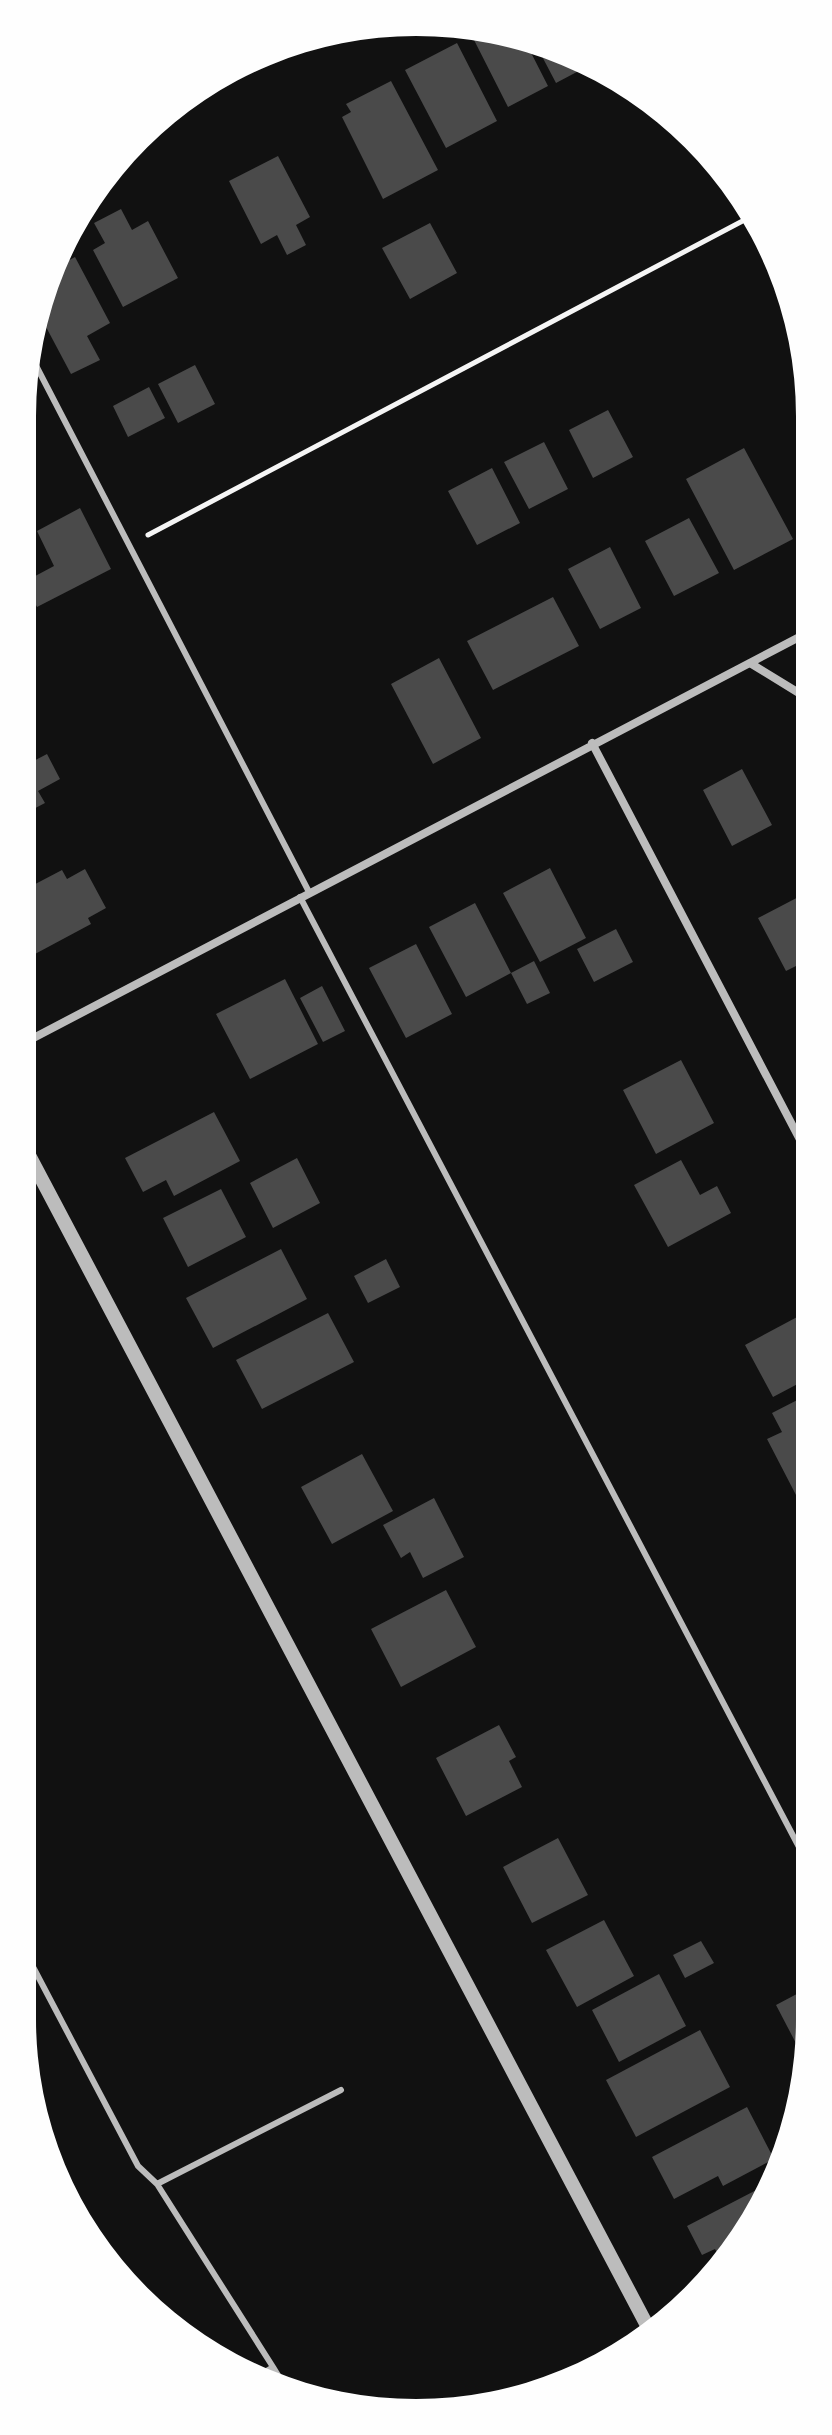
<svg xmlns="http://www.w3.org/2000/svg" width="832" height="2435" viewBox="0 0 832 2435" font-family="'Public Sans',sans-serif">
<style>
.building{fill:#4a4a4a}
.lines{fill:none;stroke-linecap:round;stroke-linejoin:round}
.path{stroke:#f5f5f5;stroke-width:5}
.service{stroke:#bcbcbc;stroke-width:6}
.minor{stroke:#bcbcbc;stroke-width:8}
.tertiary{stroke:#bcbcbc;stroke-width:14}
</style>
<rect width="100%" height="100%" fill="#111"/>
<path class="building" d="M 486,33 L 523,37 L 548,86 L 508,107 L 473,38 Z
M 457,43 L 497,121 L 446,148 L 405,70 Z
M 535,43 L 590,65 L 556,83 Z
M 391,81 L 438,170 L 383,199 L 342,117 L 351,112 L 346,104 Z
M 278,156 L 310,217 L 296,225 L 306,245 L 287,255 L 277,235 L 261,244 L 229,181 Z
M 121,209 L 132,230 L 148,221 L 178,278 L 123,307 L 93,250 L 105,243 L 94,223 Z
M 430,223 L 457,273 L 410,299 L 382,248 Z
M 75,257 L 110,323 L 87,336 L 100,360 L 71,374 L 37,310 L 60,265 Z
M 195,365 L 215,404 L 178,423 L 158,384 Z
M 149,387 L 165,418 L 128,437 L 113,406 Z
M 608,410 L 633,457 L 593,478 L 569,430 Z
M 544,442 L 568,489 L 529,509 L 504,462 Z
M 744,448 L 793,539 L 734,570 L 686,479 Z
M 492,468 L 520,523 L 477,545 L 448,491 Z
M 80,508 L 111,569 L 37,607 L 24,582 L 54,566 L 37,531 Z
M 689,518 L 719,573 L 674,596 L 645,541 Z
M 610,547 L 641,608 L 600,629 L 568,569 Z
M 553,597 L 579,646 L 493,690 L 467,641 Z
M 439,658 L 481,738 L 433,764 L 391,684 Z
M 47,754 L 60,779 L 38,791 L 45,803 L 22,815 L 22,762 L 24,766 Z
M 742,769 L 772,825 L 732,846 L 703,790 Z
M 550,868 L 586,938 L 540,962 L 503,893 Z
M 85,869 L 106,908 L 88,918 L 91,924 L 35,954 L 22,929 L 22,891 L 62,870 L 67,879 Z
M 808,892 L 808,960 L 786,971 L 758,918 Z
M 475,903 L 511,973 L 466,997 L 429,927 Z
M 616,929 L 633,962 L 594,982 L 577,949 Z
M 416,944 L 452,1014 L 406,1038 L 369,968 Z
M 534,961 L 550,993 L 527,1004 L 511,973 Z
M 285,979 L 318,1044 L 250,1079 L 216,1014 Z
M 322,986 L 345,1031 L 323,1042 L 300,998 Z
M 681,1060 L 714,1123 L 656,1154 L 623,1090 Z
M 214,1112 L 240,1161 L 174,1196 L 166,1180 L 143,1192 L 125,1158 Z
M 297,1158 L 320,1203 L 273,1228 L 250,1183 Z
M 681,1160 L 700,1195 L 717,1186 L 731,1213 L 668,1247 L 634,1185 Z
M 221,1189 L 246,1237 L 188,1267 L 163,1218 Z
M 281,1249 L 307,1299 L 213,1348 L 186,1298 Z
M 386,1259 L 400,1287 L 368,1303 L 354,1276 Z
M 328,1313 L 354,1362 L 262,1409 L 236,1360 Z
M 799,1316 L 809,1334 L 809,1378 L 773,1397 L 745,1345 Z
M 809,1394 L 809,1488 L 796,1495 L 767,1439 L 782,1432 L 772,1413 Z
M 362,1454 L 393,1511 L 332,1544 L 301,1487 Z
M 434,1498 L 464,1557 L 423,1578 L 410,1552 L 401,1558 L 383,1525 Z
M 446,1590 L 476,1647 L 401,1687 L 371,1629 Z
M 499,1725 L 516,1757 L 509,1761 L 522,1787 L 466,1816 L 436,1758 Z
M 558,1838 L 588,1895 L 532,1923 L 503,1867 Z
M 604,1920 L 634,1976 L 577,2007 L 546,1950 Z
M 701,1941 L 714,1963 L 685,1978 L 673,1955 Z
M 659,1974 L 686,2026 L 619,2062 L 592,2010 Z
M 810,1987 L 807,2045 L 799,2049 L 776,2005 Z
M 700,2030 L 730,2087 L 636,2137 L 606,2080 Z
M 747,2107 L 774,2159 L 723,2186 L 718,2176 L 674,2199 L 652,2157 Z
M 768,2184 L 743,2238 L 721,2260 L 715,2249 L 702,2255 L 687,2226 Z"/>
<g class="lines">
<path class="path" d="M 148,535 L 752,216"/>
<path class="service" d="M 30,354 L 309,892
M 300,897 L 810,1868
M 22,1946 L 138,2166 L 157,2184
M 273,2367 L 157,2184 L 341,2090
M 257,2377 L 273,2367 L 284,2385"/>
<path class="minor" d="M 750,663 L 807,698
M 592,743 L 808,1155
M 22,1044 L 807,633"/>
<path class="tertiary" d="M 22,1142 L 650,2331"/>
</g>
<path d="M0 0H832V2435H0ZM416 36H416A380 380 0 0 1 796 416V2019A380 380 0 0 1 416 2399H416A380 380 0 0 1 36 2019V416A380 380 0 0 1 416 36Z" fill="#fefefe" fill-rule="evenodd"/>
</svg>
